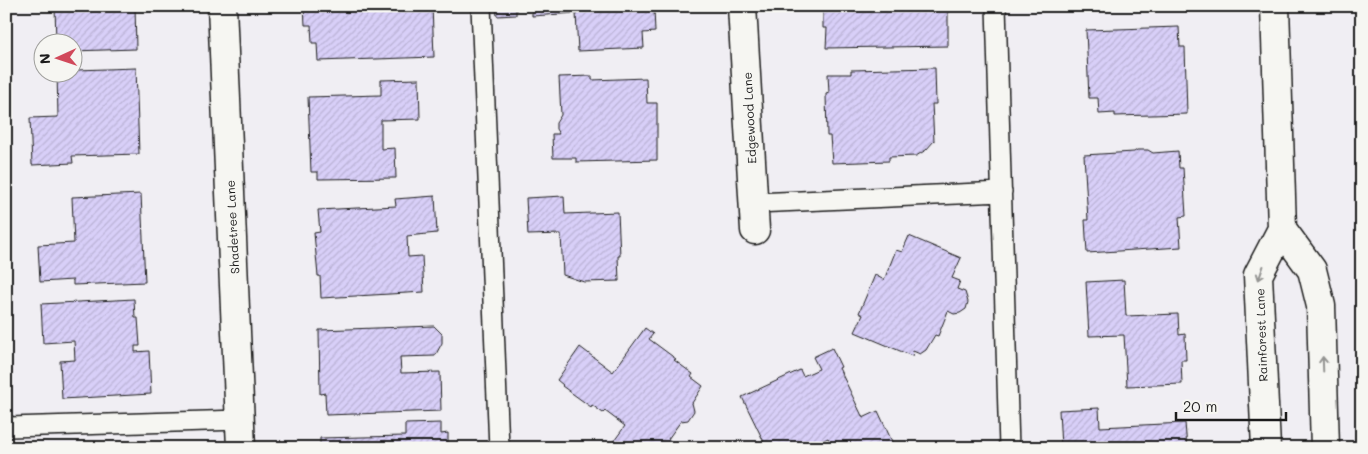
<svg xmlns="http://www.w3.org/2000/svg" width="1368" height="454" viewBox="0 0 1368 454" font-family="Mali,sans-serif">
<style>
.building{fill:url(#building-hatch);stroke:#1c1c1c}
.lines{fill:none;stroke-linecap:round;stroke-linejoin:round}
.service-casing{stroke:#1c1c1c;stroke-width:22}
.minor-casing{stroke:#1c1c1c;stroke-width:31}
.service{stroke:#f6f6f2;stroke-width:19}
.minor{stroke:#f6f6f2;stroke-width:28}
.oneway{stroke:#949492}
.labels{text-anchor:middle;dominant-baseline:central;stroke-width:4.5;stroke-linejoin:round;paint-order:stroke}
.street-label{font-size:12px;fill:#1c1c1c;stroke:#f6f6f2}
</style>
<defs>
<pattern id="building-hatch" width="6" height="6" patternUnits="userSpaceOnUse" patternTransform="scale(1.25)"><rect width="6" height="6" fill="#d8cff8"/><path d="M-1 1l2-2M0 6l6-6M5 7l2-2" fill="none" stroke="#b9b1d4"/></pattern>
</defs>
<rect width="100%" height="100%" fill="#f0eef3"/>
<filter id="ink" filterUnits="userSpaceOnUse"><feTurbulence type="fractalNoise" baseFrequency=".02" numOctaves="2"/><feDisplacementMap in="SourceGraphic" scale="10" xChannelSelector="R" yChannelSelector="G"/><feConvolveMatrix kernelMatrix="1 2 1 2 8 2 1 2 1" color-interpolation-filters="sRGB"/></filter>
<g filter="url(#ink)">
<path class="building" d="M 55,6 L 135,6 L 136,49 L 72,51 L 72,42 L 56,42 Z
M 304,6 L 432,6 L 434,57 L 318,61 L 317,43 L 312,43 L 311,25 L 305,25 Z
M 496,6 L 516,6 L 516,15 L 497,16 Z
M 532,6 L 647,6 L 647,10 L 654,9 L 655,32 L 643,33 L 644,48 L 578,51 L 576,13 L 532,16 Z
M 817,6 L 948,6 L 948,46 L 826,48 L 827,28 L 823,28 L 823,7 Z
M 1179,27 L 1180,47 L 1185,47 L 1187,114 L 1115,116 L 1115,113 L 1099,114 L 1098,98 L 1089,98 L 1086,30 Z
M 76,68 L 76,70 L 136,68 L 139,154 L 72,156 L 73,163 L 32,165 L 30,118 L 58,117 L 57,72 L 72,72 L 72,69 Z
M 935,68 L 936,104 L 932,104 L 934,141 L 926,150 L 916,156 L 889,157 L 889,161 L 832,163 L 830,136 L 827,136 L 826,94 L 829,93 L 828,74 L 851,74 L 851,70 Z
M 592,76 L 592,80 L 646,78 L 647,103 L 657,103 L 657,160 L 576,162 L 576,158 L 553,158 L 552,134 L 559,134 L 556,129 L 556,123 L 561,115 L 559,77 Z
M 419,79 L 420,119 L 381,120 L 381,149 L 395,148 L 396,178 L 318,179 L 318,172 L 311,172 L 308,97 L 381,95 L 381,80 Z
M 1137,150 L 1148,150 L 1153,153 L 1178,151 L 1179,168 L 1183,168 L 1186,216 L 1179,217 L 1181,247 L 1087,253 L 1085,220 L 1088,220 L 1084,155 L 1134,152 Z
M 141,194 L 145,282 L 73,285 L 73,280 L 40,282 L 38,245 L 74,243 L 72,197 Z
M 435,196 L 437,233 L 407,236 L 408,257 L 422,256 L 424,292 L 321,298 L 320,276 L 318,276 L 314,233 L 320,232 L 318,210 L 396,206 L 395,199 Z
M 564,196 L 565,214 L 618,212 L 620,256 L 618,256 L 619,281 L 584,282 L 563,275 L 561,234 L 528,235 L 526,198 Z
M 909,236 L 961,258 L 952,278 L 960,281 L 957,289 L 965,292 L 968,302 L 966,309 L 960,313 L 954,314 L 948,311 L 938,336 L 935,335 L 926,350 L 920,354 L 913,351 L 912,356 L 855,332 L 863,315 L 859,313 L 875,275 L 884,280 L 896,250 L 902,252 Z
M 1124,280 L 1126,316 L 1178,314 L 1179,335 L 1185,334 L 1186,360 L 1181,360 L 1182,384 L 1127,386 L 1124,335 L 1089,336 L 1086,282 Z
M 134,299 L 135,318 L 138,318 L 140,346 L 135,346 L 135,352 L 149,351 L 151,394 L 62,399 L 60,361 L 75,360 L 74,341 L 43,343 L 41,304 Z
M 434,326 L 442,334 L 442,343 L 435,356 L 400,357 L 401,373 L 440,372 L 441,411 L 326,415 L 325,393 L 320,394 L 319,330 Z
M 645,328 L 653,334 L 649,339 L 676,359 L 674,360 L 693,374 L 691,377 L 703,386 L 692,403 L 694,411 L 688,420 L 681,421 L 668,439 L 679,448 L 609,448 L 625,426 L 605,411 L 603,413 L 592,405 L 591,407 L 562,386 L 563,385 L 557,380 L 580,347 L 613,372 Z
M 832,348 L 841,367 L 839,368 L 863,418 L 878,411 L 895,448 L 833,448 L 828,438 L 808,448 L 752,448 L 764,442 L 742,397 L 800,370 L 803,376 L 819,369 L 813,357 Z
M 1099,408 L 1100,427 L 1185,423 L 1187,448 L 1061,448 L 1059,410 Z
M 441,423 L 441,434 L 448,433 L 448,448 L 320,448 L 320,438 L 405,436 L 405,424 Z"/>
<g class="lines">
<g class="service-casing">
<path id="service" d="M 481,6 L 499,448
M 996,6 L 1009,448
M 754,203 L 1002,192
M 6,424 L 10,427 L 240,420"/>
</g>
<g class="minor-casing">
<path id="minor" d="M 222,6 L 241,448
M 742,6 L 755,230
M 1282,229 L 1312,270 L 1321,306 L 1325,448
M 1266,448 L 1258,275 L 1282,229 L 1275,6"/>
</g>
<use href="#service" class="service"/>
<use href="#minor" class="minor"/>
</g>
<defs><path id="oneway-shaft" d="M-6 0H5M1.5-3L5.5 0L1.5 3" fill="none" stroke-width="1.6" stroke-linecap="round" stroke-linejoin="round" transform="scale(1.25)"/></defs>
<g class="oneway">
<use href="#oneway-shaft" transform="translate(1261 273) rotate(109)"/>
<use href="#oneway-shaft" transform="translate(1323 364) rotate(-92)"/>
</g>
</g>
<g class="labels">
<g class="street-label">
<text transform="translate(749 118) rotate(-93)">Edgewood Lane</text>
<text transform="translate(232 227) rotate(-93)">Shadetree Lane</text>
<text transform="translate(1261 335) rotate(-92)">Rainforest Lane</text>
</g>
</g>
<rect width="1368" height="454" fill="none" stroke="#f6f6f2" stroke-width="25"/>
<rect x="12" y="12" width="1343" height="429" fill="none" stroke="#1c1c1c" stroke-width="2" filter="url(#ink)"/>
<g transform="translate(58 58) rotate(267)"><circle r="24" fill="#f6f6f2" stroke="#9f9f9c"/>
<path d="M0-4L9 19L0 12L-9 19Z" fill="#d1495b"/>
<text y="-8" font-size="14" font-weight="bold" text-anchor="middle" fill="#1c1c1c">N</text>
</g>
<path d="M1176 412v8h110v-8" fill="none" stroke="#1c1c1c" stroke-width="2.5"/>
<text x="1183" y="412" font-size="15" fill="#1c1c1c" stroke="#f6f6f2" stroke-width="4" paint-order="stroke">20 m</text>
</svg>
